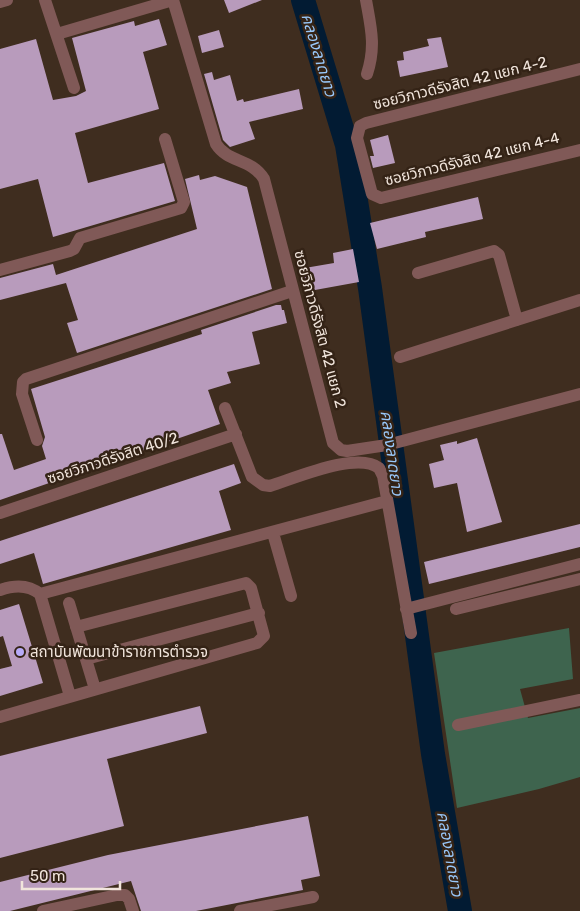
<svg xmlns="http://www.w3.org/2000/svg" width="580" height="911" viewBox="0 0 580 911" font-family="Rubik,'Noto Sans Thai',sans-serif">
<style>
.green{fill:#3e644e}
.lines{fill:none;stroke-linecap:round;stroke-linejoin:round}
.river{stroke:#021b33;stroke-width:24}
.building{fill:#b89bbc}
.minor{stroke:#805957;stroke-width:12}
.poi-dot{fill:#b7abf8;stroke:#342316;stroke-width:2}
.labels{text-anchor:middle;dominant-baseline:central;stroke-width:5;stroke-linejoin:round;paint-order:stroke}
.street-label{font-size:15px;fill:#f1e5dc;stroke:#342316}
.poi-label{font-size:15px;fill:#f1e5dc;stroke:#342316;text-anchor:start}
.water-label{font-size:16px;font-style:italic;fill:#98c7f9;stroke:#342316}
</style>
<rect width="100%" height="100%" fill="#3f2d1f"/>
<path class="green" d="M 569,628 L 573,679 L 520,689 L 528,718 L 580,708 L 580,777 L 539,789 L 457,808 L 434,653 Z"/>
<g class="lines">
<path class="river" d="M 303,0 L 347,145 L 370,288 L 433,754 L 460,911"/>
</g>
<path class="building" d="M 224,0 L 262,0 L 229,13 Z
M 159,19 L 167,45 L 143,52 L 159,109 L 75,133 L 88,183 L 164,163 L 175,201 L 53,237 L 38,179 L 0,189 L 0,49 L 36,39 L 53,100 L 76,96 L 86,91 L 72,38 L 134,21 L 135,26 Z
M 219,30 L 224,47 L 202,53 L 198,36 Z
M 441,37 L 448,67 L 400,77 L 397,61 L 404,60 L 403,52 L 429,46 L 427,39 Z
M 212,72 L 214,80 L 230,75 L 237,101 L 243,99 L 244,102 L 299,89 L 303,109 L 249,122 L 255,139 L 230,147 L 223,140 L 204,74 Z
M 388,135 L 395,163 L 373,168 L 370,156 L 374,156 L 370,140 Z
M 199,175 L 200,180 L 215,176 L 247,187 L 272,289 L 77,353 L 67,323 L 78,320 L 66,283 L 0,300 L 0,278 L 53,264 L 56,275 L 197,229 L 185,179 Z
M 478,197 L 483,219 L 425,232 L 426,237 L 377,249 L 370,223 Z
M 353,249 L 359,282 L 304,292 L 299,269 L 334,263 L 333,253 Z
M 276,305 L 281,305 L 282,310 L 284,310 L 287,323 L 252,332 L 260,364 L 227,372 L 231,383 L 208,390 L 220,424 L 0,500 L 0,434 L 2,434 L 14,470 L 46,459 L 42,446 L 45,437 L 31,389 L 202,334 L 201,330 Z
M 477,438 L 502,522 L 467,532 L 457,483 L 434,488 L 429,464 L 444,460 L 440,445 L 457,441 L 457,444 Z
M 234,464 L 241,483 L 219,491 L 231,530 L 43,584 L 34,553 L 0,564 L 0,541 Z
M 580,524 L 580,547 L 429,584 L 424,562 Z
M 19,604 L 43,683 L 0,696 L 0,669 L 12,666 L 3,636 L 0,637 L 0,610 Z
M 200,706 L 207,733 L 107,759 L 124,826 L 0,858 L 0,756 Z
M 308,816 L 320,876 L 301,880 L 303,890 L 196,911 L 141,911 L 131,881 L 10,911 L 0,911 L 0,882 L 108,855 Z"/>
<g class="lines">
<path class="minor" d="M 45,0 L 74,88
M 173,0 L 216,144 C 228,163 251,158 264,179 L 333,443 L 341,450 L 347,451 L 387,445 L 580,394
M 366,0 C 371,28 376,46 367,74
M 0,2 L 7,0
M 57,34 L 173,0
M 580,69 L 366,123 L 360,126 L 357,138 L 372,194 L 381,198 L 580,150
M 0,270 L 70,251 L 74,249 L 80,238 L 181,208 L 184,202 L 165,139
M 418,273 L 494,251 L 499,255 L 517,320
M 400,357 L 580,300
M 225,408 L 252,477 L 263,485 L 270,486 C 296,478 357,451 379,468 L 383,476 L 411,633
M 37,440 L 22,394 L 23,382 L 26,379 L 292,291
M 0,513 L 236,434
M 273,533 L 291,596
M 0,590 C 14,585 28,584 40,594 L 70,696
M 40,594 L 387,501
M 69,603 L 95,689
M 406,609 L 580,564
M 456,609 L 580,579
M 86,659 L 259,613
M 0,717 L 257,643 L 264,636 L 251,588 L 246,583 L 76,627
M 458,725 L 580,700
M 43,911 L 117,895 L 125,895 L 129,899 L 133,911
M 240,911 L 313,897"/>
</g>
<circle class="poi-dot" cx="20" cy="652" r="5"/>
<g class="labels">
<g class="street-label">
<text transform="translate(460 83) rotate(-14)">ซอยวิภาวดีรังสิต 42 แยก 4-2</text>
<text transform="translate(472 159) rotate(-14)">ซอยวิภาวดีรังสิต 42 แยก 4-4</text>
<text transform="translate(320 329) rotate(75)">ซอยวิภาวดีรังสิต 42 แยก 2</text>
<text transform="translate(113 458) rotate(-18)">ซอยวิภาวดีรังสิต 40/2</text>
</g>
<g class="poi-label">
<text x="30" y="652">สถาบันพัฒนาข้าราชการตำรวจ</text>
</g>
<g class="water-label">
<text transform="translate(319 55) rotate(73)">คลองลาดยาว</text>
<text transform="translate(392 453) rotate(82)">คลองลาดยาว</text>
<text transform="translate(450 854) rotate(80)">คลองลาดยาว</text>
</g>
</g>
<path d="M22 881v8h98v-8" fill="none" stroke="#f1e5dc" stroke-width="2.5"/>
<text x="30" y="881" font-size="15" fill="#f1e5dc" stroke="#342316" stroke-width="4" paint-order="stroke">50 m</text>
</svg>
